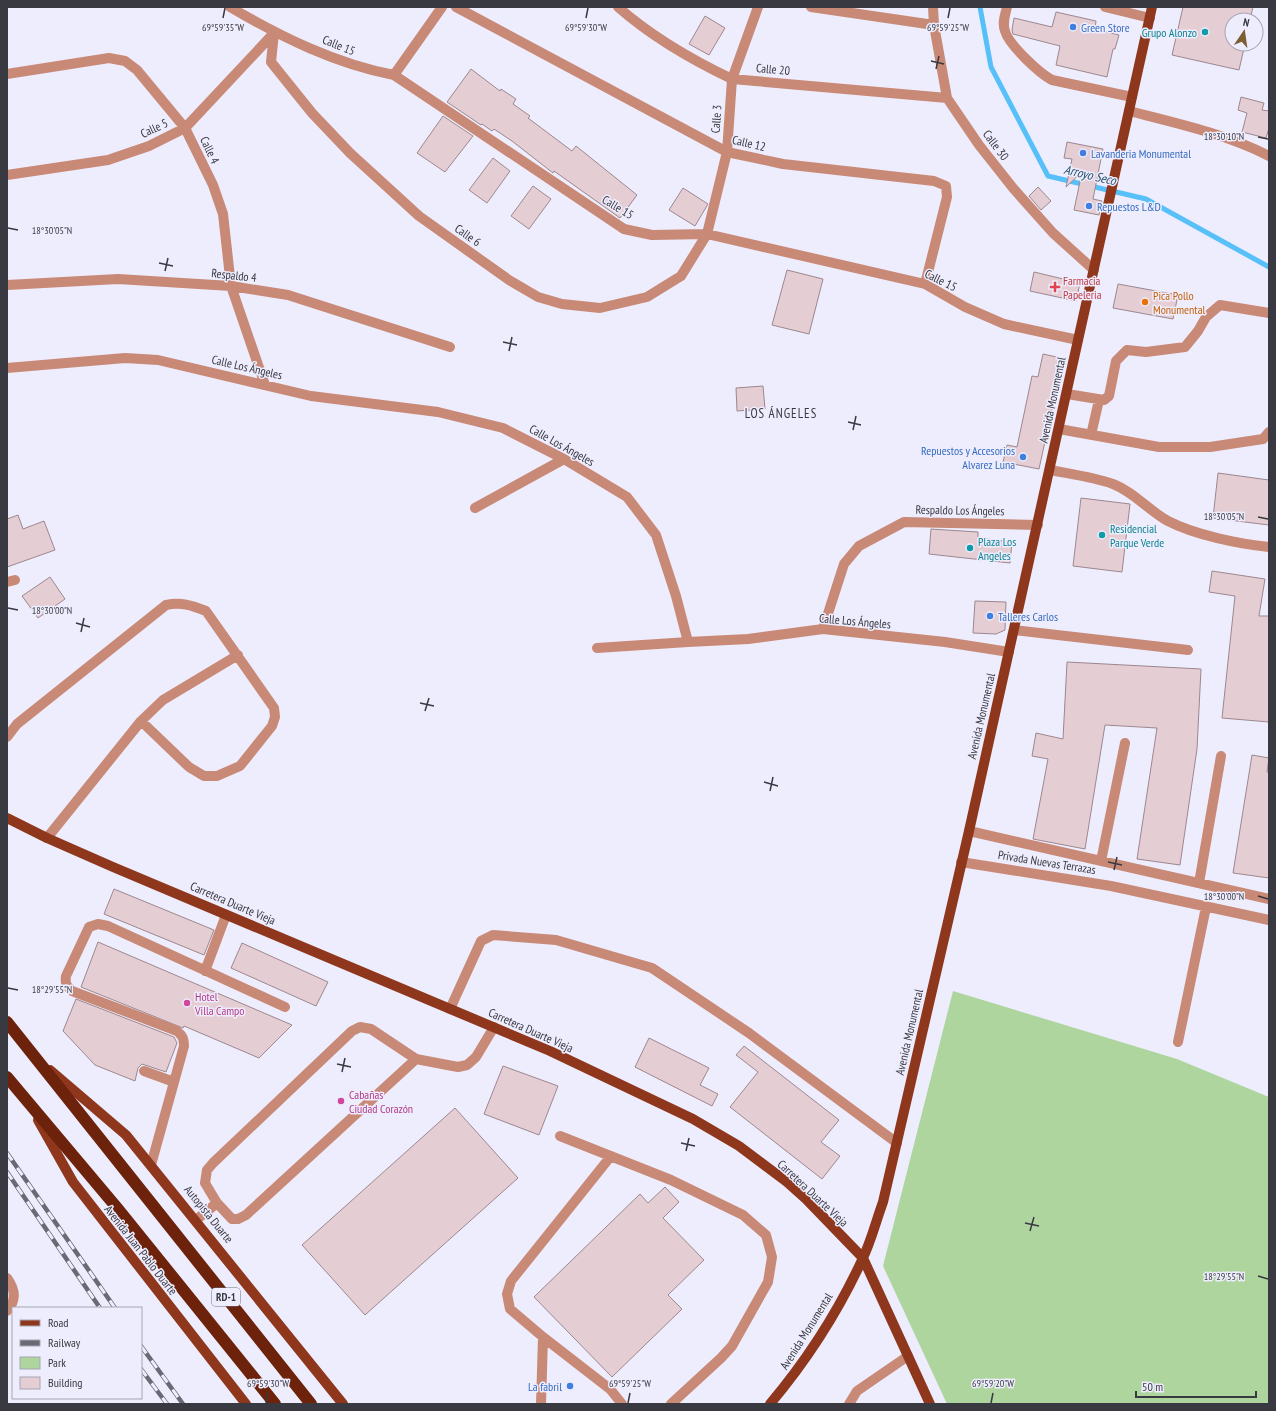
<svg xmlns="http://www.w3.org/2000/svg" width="1276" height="1411" viewBox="0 0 1276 1411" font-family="'PT Sans Narrow',sans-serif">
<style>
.green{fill:#aed59e}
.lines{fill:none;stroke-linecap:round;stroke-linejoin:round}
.stream{stroke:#58c0f8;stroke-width:5}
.building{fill:#e5cdd4;stroke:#9d878e}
.minor{stroke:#c88976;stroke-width:10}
.major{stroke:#8f371c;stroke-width:10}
.highway{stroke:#6d230b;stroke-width:12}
.rail-casing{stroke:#6a6a74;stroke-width:4.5}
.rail{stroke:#eeedfe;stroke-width:3;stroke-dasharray:9;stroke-linecap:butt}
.ticks{fill:none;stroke:#393941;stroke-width:1.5}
.shop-dot{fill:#3f7fe0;stroke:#eeedfe;stroke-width:1.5}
.culture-dot{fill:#0f9aa8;stroke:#eeedfe;stroke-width:1.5}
.health-dot{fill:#e0444e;stroke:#eeedfe;stroke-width:1.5}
.food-dot{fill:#e8710a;stroke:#eeedfe;stroke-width:1.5}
.hotel-dot{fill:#d1479c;stroke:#eeedfe;stroke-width:1.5}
.labels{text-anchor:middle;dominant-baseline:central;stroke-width:3;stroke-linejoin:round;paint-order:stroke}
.shield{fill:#eeedfe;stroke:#6f6f7a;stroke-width:1}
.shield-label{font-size:11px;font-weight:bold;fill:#393941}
.shop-label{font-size:12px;fill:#366cbe;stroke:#eeedfe;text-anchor:start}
.culture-label{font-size:12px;fill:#0d838f;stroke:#eeedfe;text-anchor:start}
.street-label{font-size:12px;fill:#393941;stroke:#eeedfe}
.health-label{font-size:12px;fill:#be3a42;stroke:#eeedfe;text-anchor:start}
.food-label{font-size:12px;fill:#c56008;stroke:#eeedfe;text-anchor:start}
.hotel-label{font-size:12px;fill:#b23c85;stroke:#eeedfe;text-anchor:start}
.water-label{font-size:13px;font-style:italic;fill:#28526a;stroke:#eeedfe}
.neighbourhood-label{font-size:13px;letter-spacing:1px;fill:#393941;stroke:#eeedfe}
.ticks-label{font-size:10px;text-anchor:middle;fill:#393941;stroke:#eeedfe;stroke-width:3;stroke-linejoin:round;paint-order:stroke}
</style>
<rect width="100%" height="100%" fill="#eeedfe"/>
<path class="green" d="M 953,991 L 1177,1059 L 1269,1097 L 1269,1404 L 947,1404 L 883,1266 Z"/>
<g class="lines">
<path class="stream" d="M 980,7 L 991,67 L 1048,176 L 1146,199 L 1269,267"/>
</g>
<path class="building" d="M 1183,7 L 1253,7 L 1250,20 L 1232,20 L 1232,44 L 1245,44 L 1239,70 L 1172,55 Z
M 1056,12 L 1096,21 L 1095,29 L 1119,35 L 1115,49 L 1113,49 L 1107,77 L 1056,65 L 1060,46 L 1013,34 L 1012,30 L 1014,18 L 1052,27 Z
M 705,16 L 725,28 L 709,55 L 689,44 Z
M 471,69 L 500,91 L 501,89 L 516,99 L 513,104 L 530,116 L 528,118 L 572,151 L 576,146 L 637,195 L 620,218 L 554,171 L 553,173 L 512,141 L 494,129 L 492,131 L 482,124 L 481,125 L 447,102 Z
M 1241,97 L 1264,103 L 1262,110 L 1269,111 L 1269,128 L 1266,138 L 1242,132 L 1247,113 L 1238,110 Z
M 443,116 L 473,136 L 445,172 L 417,153 Z
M 1067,142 L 1103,149 L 1093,199 L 1102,201 L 1099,215 L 1074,210 L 1082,172 L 1066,187 L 1072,159 L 1064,158 Z
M 493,158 L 510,171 L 487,203 L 469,190 Z
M 533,186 L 551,199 L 529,229 L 511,216 Z
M 1038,187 L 1051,201 L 1041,210 L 1029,196 Z
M 683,188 L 708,204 L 695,226 L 669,210 Z
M 787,270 L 823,279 L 809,334 L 772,325 Z
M 1034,272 L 1080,283 L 1076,301 L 1030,291 Z
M 1118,284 L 1178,295 L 1173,319 L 1113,308 Z
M 1043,354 L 1061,358 L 1056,382 L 1058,382 L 1039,469 L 1003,462 L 1007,445 L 1017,447 L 1032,376 L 1038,377 Z
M 763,386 L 765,409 L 737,411 L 736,388 Z
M 1218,473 L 1269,480 L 1269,525 L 1213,518 Z
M 1081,498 L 1130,504 L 1122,572 L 1073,566 Z
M 18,515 L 23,529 L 44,521 L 55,550 L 7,567 L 7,519 Z
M 931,529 L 978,532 L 978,538 L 1012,542 L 1010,563 L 929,554 Z
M 1212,571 L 1265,579 L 1259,616 L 1269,616 L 1269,722 L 1222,718 L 1235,596 L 1209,592 Z
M 50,577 L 65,599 L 38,618 L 22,596 Z
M 975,601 L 1006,602 L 1005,630 L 996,634 L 973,633 Z
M 1067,662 L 1201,669 L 1197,749 L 1180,865 L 1137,859 L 1157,728 L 1105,725 L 1085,849 L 1033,839 L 1048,759 L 1032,756 L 1036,733 L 1063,739 Z
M 1252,755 L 1269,758 L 1267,772 L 1269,772 L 1269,878 L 1233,873 Z
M 114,889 L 214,930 L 204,955 L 104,914 Z
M 98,942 L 292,1025 L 259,1058 L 184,1026 L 183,1028 L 81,987 Z
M 242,943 L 328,982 L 316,1006 L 231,968 Z
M 76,999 L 174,1037 L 177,1043 L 166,1072 L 142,1064 L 138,1068 L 135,1081 L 95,1065 L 63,1031 Z
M 649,1038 L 709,1068 L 700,1085 L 718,1094 L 712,1106 L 635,1067 Z
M 744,1046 L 839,1120 L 821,1142 L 840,1156 L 822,1179 L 730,1107 L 758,1072 L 736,1055 Z
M 503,1066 L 558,1086 L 539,1135 L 484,1114 Z
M 455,1108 L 518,1178 L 365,1315 L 302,1245 Z
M 665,1187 L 679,1202 L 663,1218 L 704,1260 L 668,1295 L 682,1309 L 612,1377 L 534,1297 L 640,1194 L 648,1203 Z"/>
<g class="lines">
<path class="minor" d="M 230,7 C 281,37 336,64 394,75 L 624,229 L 652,235 L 707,234 L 925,284 L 965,307 L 1004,324 L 1078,340
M 456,7 L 727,152 L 783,164 L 934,181 L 946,186 L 947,197 L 925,284
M 618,7 C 651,36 692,60 732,79 L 947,98
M 811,7 L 934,25
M 933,7 L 934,25 L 947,98 L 979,145 L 1013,188 L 1053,233 L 1094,270
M 1007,7 C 1005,15 1002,23 1005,31 C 1009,45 1039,73 1052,80 L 1132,97
M 1105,7 L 1150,18
M 274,33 L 271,62 L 312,113 L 350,153 L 419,216 L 509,280 L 538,297 L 562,304 L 600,308 L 647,297 L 681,276 L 707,234 L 727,152 L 732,79 L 758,7
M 7,74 L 109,58 L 125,61 L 137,70 L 185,128 L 213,185 L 223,214 L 231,286 L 265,385
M 394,75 L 442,7
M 1129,111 C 1176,123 1226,134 1269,156
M 7,175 L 108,160 L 149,146 L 185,128 L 274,33
M 7,285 L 118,279 L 231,286 L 288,295 L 450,347
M 7,368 L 125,358 L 158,360 L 311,396 L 438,412 L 503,428 L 564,459 L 627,497 L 656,535 L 676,596 L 688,642 L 748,639 L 823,629 L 945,642 L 1009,652
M 1067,394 L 1104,400 L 1109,396 L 1116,361 L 1127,350 L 1146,352 L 1185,347 L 1198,331 L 1206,317 L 1220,305 L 1269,313
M 1059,429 L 1159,447 L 1210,447 L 1263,439 L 1269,432
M 1091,435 L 1099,400
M 1050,470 C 1070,474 1093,477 1113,484 C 1134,492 1148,510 1168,521 C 1195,535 1239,544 1269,547
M 475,508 L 564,459
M 7,582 L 15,580
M 823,629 L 844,564 L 859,546 L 904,522 L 1038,525
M 1014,630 L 1188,650
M 597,648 L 688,642
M 7,737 L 17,724 L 166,605 C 181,602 191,605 206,611 L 274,708 L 275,717 L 272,726 L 240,766 L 217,776 L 204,776 L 189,767 L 141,721
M 969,831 L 1269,899
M 47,838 L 141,721 L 163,700 L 238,655
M 1101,861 L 1125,743
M 961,862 L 1111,886 L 1269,920
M 1199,883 L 1221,756
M 205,971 L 226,915
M 450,1009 L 481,941 L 493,935 L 556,940 L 652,968 L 749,1033 L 897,1143
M 1178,1042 L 1206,907
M 416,1059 L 246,1215 L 238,1219 L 232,1219 L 217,1203 L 205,1183 L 207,1170 L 213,1163 L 352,1031 L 360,1027 L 371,1029 L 416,1059 L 458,1067 L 467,1065 L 476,1057 L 494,1027
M 144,1071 L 174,1082
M 560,1136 L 671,1180 L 743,1215 L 766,1235 L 772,1257 L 768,1282 L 732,1346 L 721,1358 L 671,1404
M 611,1156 L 511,1281 L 507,1294 L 510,1309 L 543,1337 L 610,1389 L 622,1404
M 151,1165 L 184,1046 C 184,1039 183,1036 177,1031 L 72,991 C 66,986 65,983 66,976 L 89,927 L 98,924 L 108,926 L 285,1007
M 196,1220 L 217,1203
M 7,1278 C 15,1289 17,1300 7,1311
M 541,1404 L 543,1337
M 849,1404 L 857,1391 L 908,1356"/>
<path class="major" d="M 7,818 L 47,838 L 113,867 L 550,1051 L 693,1119 L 739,1146 L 787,1182 L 806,1199 L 863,1258 L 930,1404
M 50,1070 L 126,1135 L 343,1404
M 38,1120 L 73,1182 L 246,1404
M 770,1404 C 807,1360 838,1312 862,1260 C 871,1242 876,1221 883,1202 L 969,831 L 1152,7"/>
<path class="highway" d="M 7,1022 L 311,1404
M 7,1077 L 118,1209 L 275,1404"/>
<g class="rail-casing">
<path id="rail" d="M 7,1153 L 115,1308
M 7,1172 L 100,1308
M 141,1346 L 183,1404
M 141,1369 L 167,1404"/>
</g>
<use href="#rail" class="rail"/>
</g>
<path class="ticks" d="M 223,18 L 225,8M 586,18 L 588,8M 948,18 L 950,8M 931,61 L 944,64M 936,69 L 939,56M 1258,137 L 1268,139M 8,228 L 18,230M 159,263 L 173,266M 165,271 L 168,258M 503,342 L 517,345M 509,351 L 512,337M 848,422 L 861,425M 853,430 L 856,416M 1258,517 L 1268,519M 8,608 L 18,610M 76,623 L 90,627M 81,632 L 84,618M 420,703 L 434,706M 425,711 L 429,698M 764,782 L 778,786M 770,791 L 773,777M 1108,862 L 1122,865M 1114,870 L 1117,857M 1258,896 L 1268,899M 8,988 L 18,990M 337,1064 L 351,1067M 342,1072 L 345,1058M 681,1143 L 695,1146M 686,1151 L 689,1138M 1025,1223 L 1039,1226M 1030,1231 L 1034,1217M 1258,1276 L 1268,1279M 266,1403 L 268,1393M 628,1403 L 630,1393M 991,1403 L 993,1393"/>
<g class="shop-dot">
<circle cx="1073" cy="27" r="4"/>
<circle cx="1083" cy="153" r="4"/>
<circle cx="1089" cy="206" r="4"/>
<circle cx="1023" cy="457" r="4"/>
<circle cx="990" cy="616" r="4"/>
<circle cx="570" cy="1386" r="4"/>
</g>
<g class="culture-dot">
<circle cx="1205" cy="32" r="4"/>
<circle cx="1102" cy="535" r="4"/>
<circle cx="970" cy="548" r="4"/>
</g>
<path class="health-dot" d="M1053 281h4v4h4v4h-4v4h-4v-4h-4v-4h4z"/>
<circle class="food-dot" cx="1145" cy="302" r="4"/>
<g class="hotel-dot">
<circle cx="187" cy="1003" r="4"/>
<circle cx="341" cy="1101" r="4"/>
</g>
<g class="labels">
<rect class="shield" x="212" y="1288" width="28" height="18" rx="3"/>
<g class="shield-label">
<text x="226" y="1297">RD-1</text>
</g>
<g class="shop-label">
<text x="1081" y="27">Green Store</text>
<text x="1091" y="153">Lavanderia Monumental</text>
<text x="1097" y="206">Repuestos L&amp;D</text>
<text x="1015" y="450" text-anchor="end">Repuestos y Accesorios<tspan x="1015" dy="14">Alvarez Luna</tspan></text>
<text x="998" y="616">Talleres Carlos</text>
<text x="562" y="1386" text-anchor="end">La fabril</text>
</g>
<g class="culture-label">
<text x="1197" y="32" text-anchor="end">Grupo Alonzo</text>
<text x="1110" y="528">Residencial<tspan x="1110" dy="14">Parque Verde</tspan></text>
<text x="978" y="541">Plaza Los<tspan x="978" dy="14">Angeles</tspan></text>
</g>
<g class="street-label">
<text transform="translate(339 45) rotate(22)">Calle 15</text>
<text transform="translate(773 69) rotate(5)">Calle 20</text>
<text transform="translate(716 119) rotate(-86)">Calle 3</text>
<text transform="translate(154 128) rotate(-25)">Calle 5</text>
<text transform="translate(749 143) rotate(13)">Calle 12</text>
<text transform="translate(996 145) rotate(53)">Calle 30</text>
<text transform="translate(210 150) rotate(64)">Calle 4</text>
<text transform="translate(618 207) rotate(31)">Calle 15</text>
<text transform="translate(468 235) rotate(35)">Calle 6</text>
<text transform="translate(234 275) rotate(6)">Respaldo 4</text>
<text transform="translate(941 280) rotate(26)">Calle 15</text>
<text transform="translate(247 367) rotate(13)">Calle Los Ángeles</text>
<text transform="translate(1052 400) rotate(-78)">Avenida Monumental</text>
<text transform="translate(562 445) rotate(29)">Calle Los Ángeles</text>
<text transform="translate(960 510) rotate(1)">Respaldo Los Ángeles</text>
<text transform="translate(855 621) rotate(5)">Calle Los Ángeles</text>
<text transform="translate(981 716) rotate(-77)">Avenida Monumental</text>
<text transform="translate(1047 862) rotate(9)">Privada Nuevas Terrazas</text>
<text transform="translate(233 903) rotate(23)">Carretera Duarte Vieja</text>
<text transform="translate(531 1030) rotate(24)">Carretera Duarte Vieja</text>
<text transform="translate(909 1032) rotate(-77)">Avenida Monumental</text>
<text transform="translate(813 1193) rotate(43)">Carretera Duarte Vieja</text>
<text transform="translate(209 1214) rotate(51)">Autopista Duarte</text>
<text transform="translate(141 1250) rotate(52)">Avenida Juan Pablo Duarte</text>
<text transform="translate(806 1331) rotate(-58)">Avenida Monumental</text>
</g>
<g class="health-label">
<text x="1063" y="280">Farmacia<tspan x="1063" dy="14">Papeleria</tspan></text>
</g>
<g class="food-label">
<text x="1153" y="295">Pica Pollo<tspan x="1153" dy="14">Monumental</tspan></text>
</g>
<g class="hotel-label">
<text x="195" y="996">Hotel<tspan x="195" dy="14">Villa Campo</tspan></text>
<text x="349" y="1094">Cabañas<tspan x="349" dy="14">Ciudad Corazón</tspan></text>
</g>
<g class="water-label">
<text transform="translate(1090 175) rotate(13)">Arroyo Seco</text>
</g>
<g class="neighbourhood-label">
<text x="781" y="413">LOS ÁNGELES</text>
</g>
</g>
<g class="ticks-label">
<text x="223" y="31">69°59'35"W</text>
<text x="586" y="31">69°59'30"W</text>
<text x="948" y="31">69°59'25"W</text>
<text x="1224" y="140">18°30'10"N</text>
<text x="52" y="234">18°30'05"N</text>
<text x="1224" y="520">18°30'05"N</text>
<text x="52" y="614">18°30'00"N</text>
<text x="1224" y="900">18°30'00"N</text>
<text x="52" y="993">18°29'55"N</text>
<text x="1224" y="1280">18°29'55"N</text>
<text x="268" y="1387">69°59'30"W</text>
<text x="630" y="1387">69°59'25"W</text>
<text x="993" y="1387">69°59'20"W</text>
</g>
<rect width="1276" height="1411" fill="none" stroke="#393941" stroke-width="16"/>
<rect x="12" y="1307" width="130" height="92" fill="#eeedfe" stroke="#a6a5b2"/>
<rect x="20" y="1320" width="20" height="6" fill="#8f371c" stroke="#a6a5b2"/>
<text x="48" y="1327" font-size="12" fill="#393941">Road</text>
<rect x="20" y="1340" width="20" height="6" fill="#6a6a74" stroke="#a6a5b2"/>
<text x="48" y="1347" font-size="12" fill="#393941">Railway</text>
<rect x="20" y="1357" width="20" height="12" fill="#aed59e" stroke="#a6a5b2"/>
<text x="48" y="1367" font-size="12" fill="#393941">Park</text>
<rect x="20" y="1377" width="20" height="12" fill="#e5cdd4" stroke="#a6a5b2"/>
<text x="48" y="1387" font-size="12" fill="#393941">Building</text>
<g transform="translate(1244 32) rotate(13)"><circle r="19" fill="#eeedfe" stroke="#a6a5b2"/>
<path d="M0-3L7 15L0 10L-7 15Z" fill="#7d5d32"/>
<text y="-6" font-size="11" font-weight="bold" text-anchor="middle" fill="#393941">N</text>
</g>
<path d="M1136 1391v6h120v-6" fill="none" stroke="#393941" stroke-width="2"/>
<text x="1142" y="1391" font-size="12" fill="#393941" stroke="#eeedfe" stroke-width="3" paint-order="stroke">50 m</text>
</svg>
